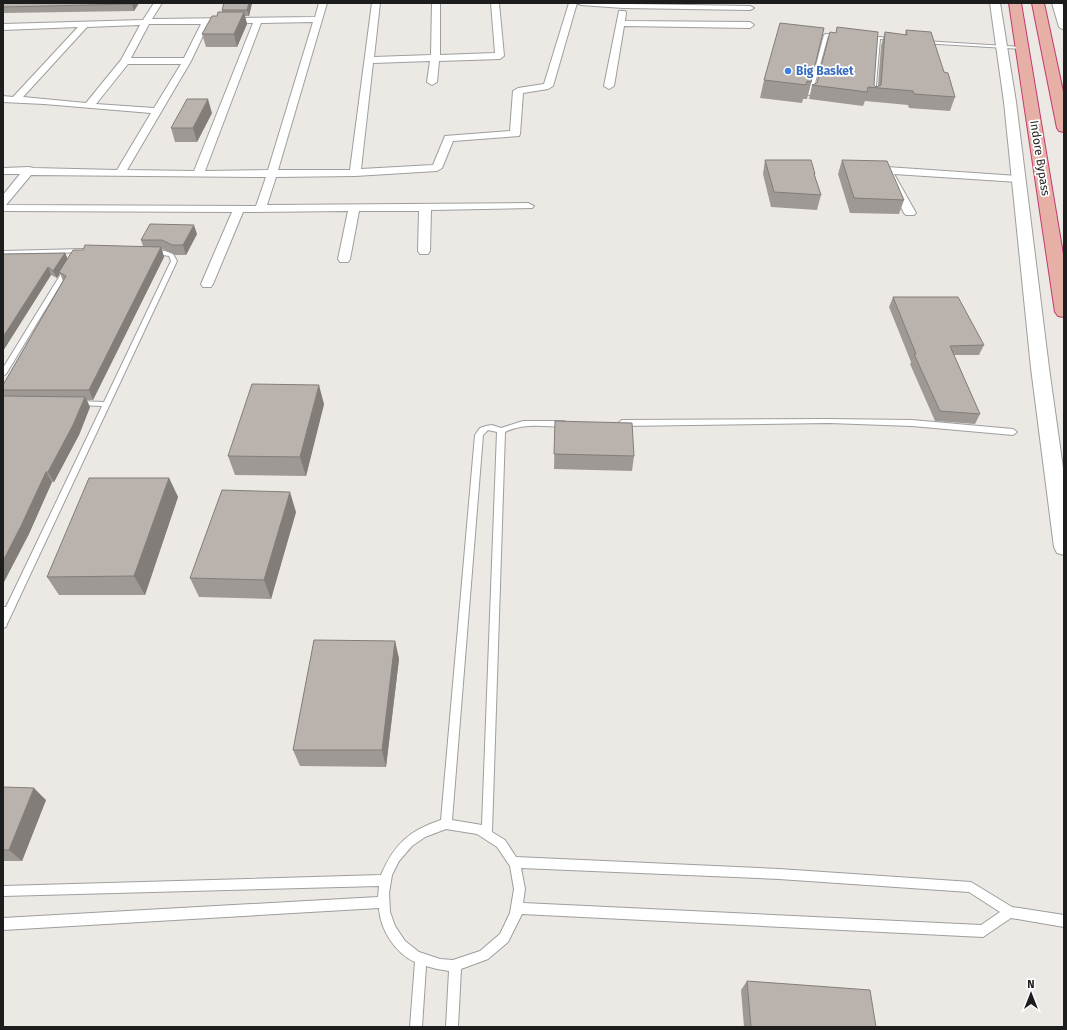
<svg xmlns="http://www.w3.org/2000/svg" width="1067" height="1030" viewBox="0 0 1067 1030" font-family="'Fira Sans',sans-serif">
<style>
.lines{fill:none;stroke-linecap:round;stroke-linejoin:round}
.service-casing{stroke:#9e9e9e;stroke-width:2}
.minor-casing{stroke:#9e9e9e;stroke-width:2}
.tertiary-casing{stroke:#9e9e9e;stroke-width:2}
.trunk-casing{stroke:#c13a71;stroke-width:2}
.service{fill:#fff;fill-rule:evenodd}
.minor{fill:#fff;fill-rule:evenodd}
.tertiary{fill:#fff;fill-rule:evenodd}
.trunk{fill:#e6b0a6;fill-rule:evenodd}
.wall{fill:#9f9995}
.shaded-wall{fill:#827d79}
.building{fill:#b9b2ad;stroke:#827d79}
.shop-dot{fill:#3f7fe0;stroke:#fff;stroke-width:1.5}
.labels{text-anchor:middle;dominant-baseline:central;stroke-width:3.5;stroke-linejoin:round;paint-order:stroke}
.far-shop-label{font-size:12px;font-weight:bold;fill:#366cbe;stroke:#fff;text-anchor:start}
.far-street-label{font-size:12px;fill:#1d1d1d;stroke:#fff}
</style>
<rect width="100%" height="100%" fill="#ece9e4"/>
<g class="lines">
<g class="service-casing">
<path id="service" d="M 826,34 L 843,36 L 841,37 L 828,36 L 812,94 L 808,95 L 824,35 Z
M 866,36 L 892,38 L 894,39 L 892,40 L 880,39 L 875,96 L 873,97 L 871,96 L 876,39 L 864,38 L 864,36 Z
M 924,41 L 1023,47 L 1025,48 L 1023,49 L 922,43 L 922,42 Z
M 82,249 L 84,250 L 84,252 L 3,255 L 3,251 Z
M 154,250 L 165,251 L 173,254 L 177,261 L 7,624 L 6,627 L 3,628 L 3,607 L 6,607 L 102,406 L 79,405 L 75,403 L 79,401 L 104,402 L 171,261 L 169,256 L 152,253 L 152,251 Z
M 67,267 L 70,269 L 6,374 L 3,376 L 3,368 L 64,269 Z
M 829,419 L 912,420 L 1013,429 L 1017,432 L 1013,435 L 912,426 L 829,423 L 622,426 L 618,423 L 622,420 Z
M 523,421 L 564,421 L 568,424 L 564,427 C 544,426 523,423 505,432 L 492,832 L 505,840 L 516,857 L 779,869 L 971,882 L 1012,907 L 1064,915 L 1064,927 L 1011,918 L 983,937 L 522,914 L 508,942 L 488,959 L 461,969 L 458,1027 L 446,1027 L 449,971 L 437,969 L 426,966 L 422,1027 L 410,1027 L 415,962 C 395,953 380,929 379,908 L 3,930 L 3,918 L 378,897 L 379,886 L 3,896 L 3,886 L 381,875 C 394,844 410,830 441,820 L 475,435 L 480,428 L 486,426 L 492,425 L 501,428 ZM 488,430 L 497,432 L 482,825 L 452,820 L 483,435 ZM 446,829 L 477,834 L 497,847 L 510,866 L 514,889 L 510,913 L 500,934 L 480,951 L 453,960 L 440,959 L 419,952 L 405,941 L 395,926 L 390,912 L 389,893 L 392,875 L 399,861 L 412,846 L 425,837 ZM 521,868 L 779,879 L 969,892 L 1000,912 L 981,925 L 523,903 L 525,889 Z"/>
</g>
<g class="minor-casing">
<path id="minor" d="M 154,3 L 162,3 L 152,19 L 315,17 L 319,3 L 327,3 L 278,170 L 350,170 L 372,3 L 380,3 L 374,57 L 431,55 L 432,3 L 440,3 L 440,55 L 495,53 L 491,3 L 499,3 L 504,56 L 500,59 L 439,61 L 437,82 L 432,85 L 427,82 L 430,61 L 373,63 L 361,169 L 433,165 L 445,136 L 510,131 L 513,91 L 518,88 L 544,84 L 569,3 L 750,6 L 754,8 L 750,10 L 623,8 L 581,5 L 577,3 L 553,86 L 548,89 L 523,93 L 520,134 L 519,136 L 453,141 L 442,168 L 437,171 L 355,176 L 276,177 L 267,205 L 528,203 L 534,206 L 532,208 L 431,210 L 430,251 L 428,254 L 420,254 L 418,251 L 419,211 L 359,211 L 350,259 L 348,262 L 340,262 L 338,259 L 348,211 L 243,212 L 213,284 L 211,287 L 203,287 L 201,284 L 232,212 L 3,211 L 3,195 L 20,174 L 3,174 L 3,168 L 29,167 L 33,168 L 117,170 L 151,113 L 44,104 L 3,102 L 3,96 L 13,97 L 78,27 L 3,30 L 3,24 L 143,20 ZM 313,22 L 268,170 L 205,171 L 261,23 ZM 209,23 L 253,23 L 194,171 L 127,170 L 191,61 ZM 149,24 L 201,24 L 184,58 L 131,58 ZM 140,25 L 121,60 L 86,103 L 23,97 L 87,27 ZM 128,64 L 181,64 L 154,108 L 96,104 ZM 31,175 L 266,177 L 256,206 L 6,205 Z
M 619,11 L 625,11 L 626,13 L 625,21 L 750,22 L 754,25 L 750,28 L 624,26 L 614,86 L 609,89 L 604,86 Z
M 887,167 L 1018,176 L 1023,179 L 1018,182 L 894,174 L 916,213 L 914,215 L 906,215 L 904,213 L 882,170 Z"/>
</g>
<g class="tertiary-casing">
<path id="tertiary" d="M 990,3 L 1000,3 L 1016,102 L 1049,368 L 1064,475 L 1064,555 L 1057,553 L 1054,547 L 1031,368 L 1004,102 Z
M 1052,3 L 1062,3 L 1064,9 L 1064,30 L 1059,27 Z"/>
</g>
<g class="trunk-casing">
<path id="trunk" d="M 1009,3 L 1021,3 L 1064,260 L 1064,317 L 1058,316 L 1055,312 Z
M 1032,3 L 1044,3 L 1064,96 L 1064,132 L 1059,131 L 1057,128 Z"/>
</g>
<use href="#service" class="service"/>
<use href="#minor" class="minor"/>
<use href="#tertiary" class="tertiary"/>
<use href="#trunk" class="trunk"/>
</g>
<path class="wall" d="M 3,3 L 139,3 L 134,11 L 3,13 Z
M 252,3 L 249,16 L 245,16 L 247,24 L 237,47 L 206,47 L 202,34 L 217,16 L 222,12 L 222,10 Z
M 824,28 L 807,99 L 803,99 L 802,103 L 760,98 L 764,80 Z
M 906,30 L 944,72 L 955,97 L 950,111 L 909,108 L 908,105 L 865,101 L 863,106 L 809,99 L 812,85 L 874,85 L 876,87 L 878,86 L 881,46 L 885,32 L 905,35 Z
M 212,113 L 197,142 L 175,142 L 171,128 Z
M 765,160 L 815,174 L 815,176 L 821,195 L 817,210 L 771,207 L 763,174 Z
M 842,160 L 904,200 L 899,214 L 850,213 L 838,174 Z
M 197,234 L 186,255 L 175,255 L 165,250 L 162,249 L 164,257 L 93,400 L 87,400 L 90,407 L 79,435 L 54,482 L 52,482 L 28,536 L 4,396 L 3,394 L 3,385 L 63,281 L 60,273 L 57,278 L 51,275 L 3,351 L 3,254 L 65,253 L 68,259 L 83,250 L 143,246 L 141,240 Z
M 893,297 L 984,345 L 979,355 L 954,355 L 980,414 L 975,424 L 935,421 L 910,364 L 911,362 L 889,307 Z
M 324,404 L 306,476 L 235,475 L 228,456 Z
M 555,421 L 634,456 L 632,471 L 554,469 Z
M 169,478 L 178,497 L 145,595 L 59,595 L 47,577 Z
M 296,512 L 271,599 L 199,597 L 190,578 Z
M 395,641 L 399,659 L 386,767 L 300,766 L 293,750 Z
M 3,787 L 46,800 L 22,861 L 3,861 Z
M 747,981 L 876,1027 L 744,1027 L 741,990 Z"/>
<path class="shaded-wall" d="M 132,3 L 139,3 L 134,11 L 132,4 Z
M 249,3 L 252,3 L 249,16 L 247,10 Z
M 244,12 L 247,24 L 237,47 L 234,34 Z
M 208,99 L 212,113 L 197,142 L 193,128 Z
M 194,225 L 197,234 L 186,255 L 183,245 Z
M 161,247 L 164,257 L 93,400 L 89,390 Z
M 65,253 L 68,260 L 57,278 L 53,271 Z
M 48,267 L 51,275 L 3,351 L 3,337 Z
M 319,385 L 324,404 L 306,476 L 300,457 Z
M 85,397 L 90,407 L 79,435 L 54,482 L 48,472 Z
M 46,472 L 52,482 L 28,536 L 3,584 L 3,561 Z
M 169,478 L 178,497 L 145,595 L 134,576 Z
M 290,492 L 296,512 L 271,599 L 264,580 Z
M 395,641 L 399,659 L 386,767 L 382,750 Z
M 34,788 L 46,800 L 22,861 L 9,850 Z"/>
<path class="building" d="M 3,3 L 132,3 L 132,4 L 3,7 Z
M 224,3 L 249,3 L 247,10 L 222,10 Z
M 218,12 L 244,12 L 234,34 L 202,34 L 212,16 L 217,16 Z
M 780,23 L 824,28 L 811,82 L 807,81 L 806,85 L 764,80 Z
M 837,27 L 878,32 L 874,85 L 876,87 L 881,85 L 885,32 L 907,35 L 906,30 L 931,32 L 944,72 L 948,73 L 955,97 L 914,94 L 913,91 L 868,87 L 867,92 L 812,85 L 817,83 L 830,32 L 836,33 Z
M 187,99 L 208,99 L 193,128 L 171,128 Z
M 765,160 L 811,160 L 815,174 L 814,174 L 821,195 L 774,192 Z
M 842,160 L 887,161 L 904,200 L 854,198 Z
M 150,224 L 194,225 L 183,245 L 172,245 L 162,240 L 141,240 Z
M 85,245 L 161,247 L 89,390 L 3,390 L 3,385 L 66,276 L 59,272 L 73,250 L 83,250 Z
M 65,253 L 53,271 L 48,267 L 3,337 L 3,254 Z
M 893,297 L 958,297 L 984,345 L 950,346 L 980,414 L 940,411 L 914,354 L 916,354 Z
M 252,384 L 319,385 L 300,457 L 228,456 Z
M 3,396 L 85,397 L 73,425 L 48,472 L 46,472 L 21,526 L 3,561 Z
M 555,421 L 632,423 L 634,456 L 554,454 Z
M 89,478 L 169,478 L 134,576 L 47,577 Z
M 222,490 L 290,492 L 264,580 L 190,578 Z
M 314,640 L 395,641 L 382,750 L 293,750 Z
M 3,787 L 34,788 L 9,850 L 3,850 Z
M 747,981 L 870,990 L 876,1027 L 751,1027 Z"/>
<circle class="shop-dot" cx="788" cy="71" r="4"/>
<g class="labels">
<g class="far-shop-label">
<text x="796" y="71">Big Basket</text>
</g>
<g class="far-street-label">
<text transform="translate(1040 158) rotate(81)">Indore Bypass</text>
</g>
</g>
<rect width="1067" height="1030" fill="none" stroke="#1d1d1d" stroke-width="8"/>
<g transform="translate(1031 994)" stroke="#ffffff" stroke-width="3" paint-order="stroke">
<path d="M0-3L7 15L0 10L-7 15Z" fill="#1d1d1d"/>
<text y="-6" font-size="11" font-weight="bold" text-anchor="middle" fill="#1d1d1d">N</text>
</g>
</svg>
